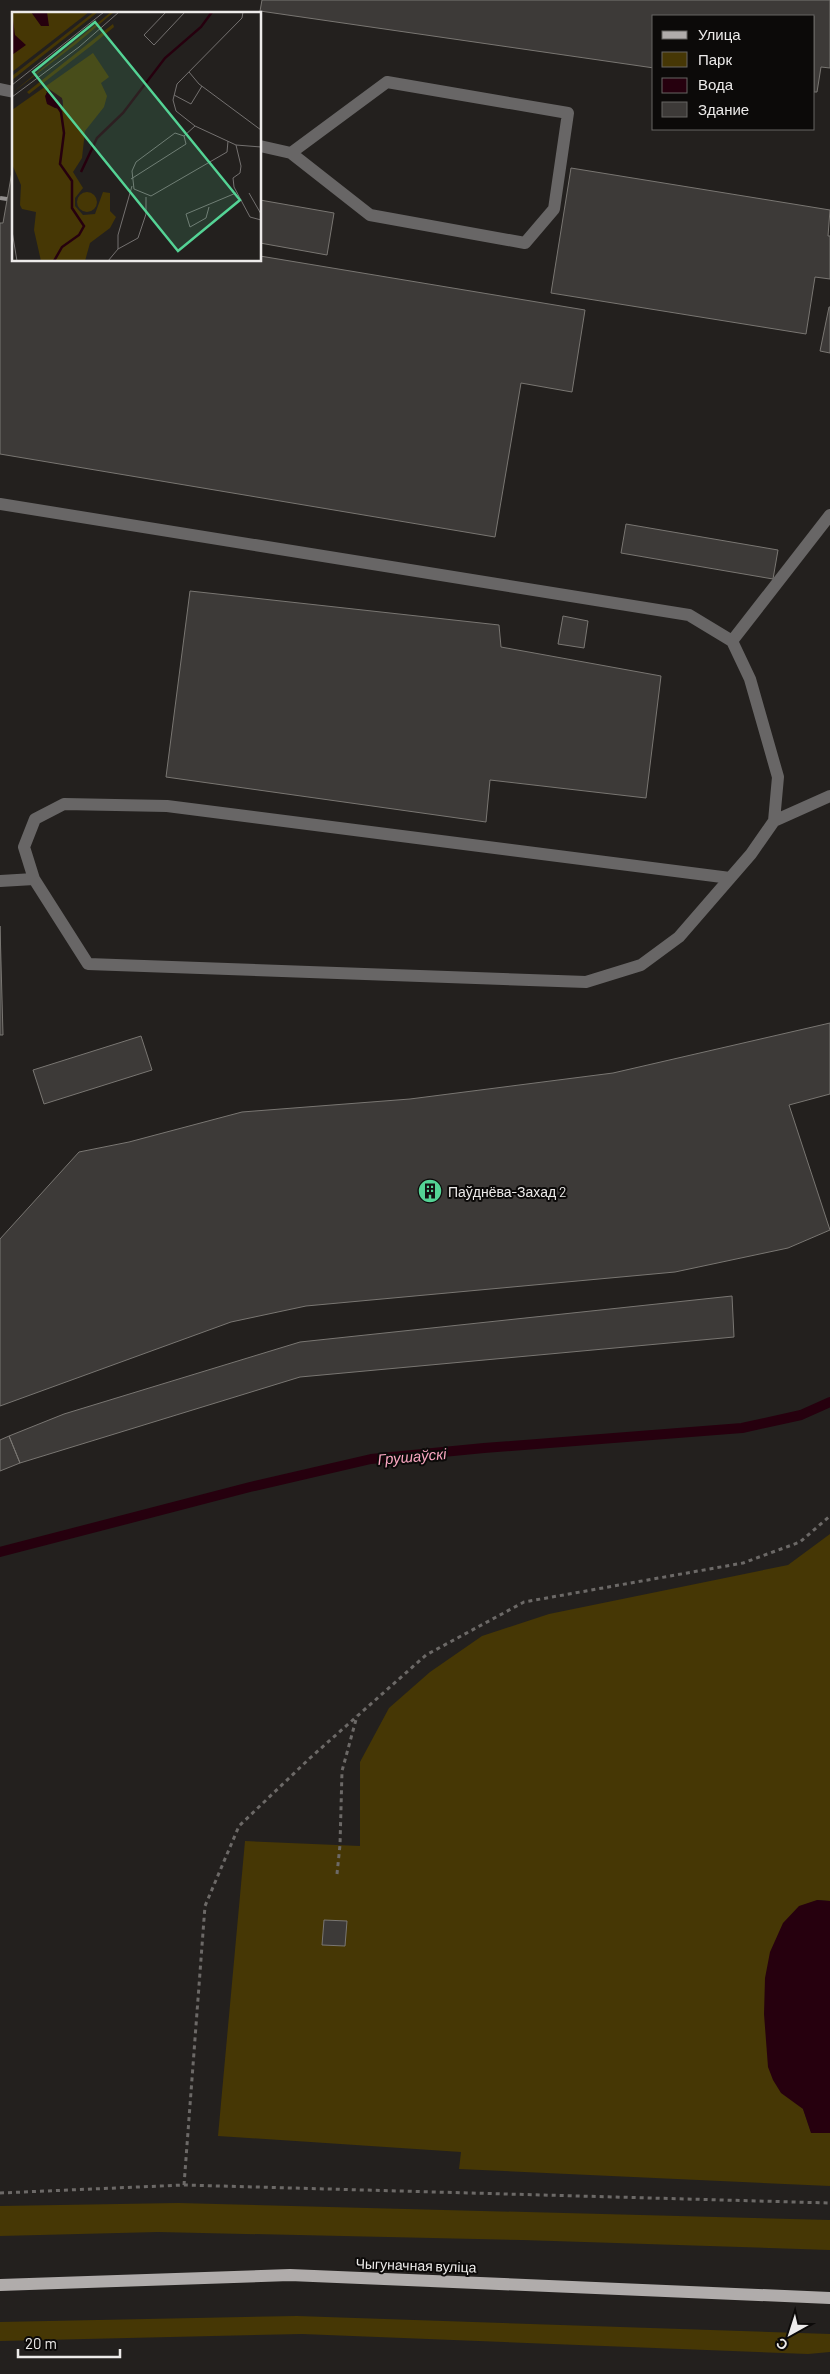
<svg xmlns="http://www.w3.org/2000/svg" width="830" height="2374" viewBox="0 0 830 2374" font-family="Barlow,sans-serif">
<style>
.green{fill:#463705}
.water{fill:#26000e}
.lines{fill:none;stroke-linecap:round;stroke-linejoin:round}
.stream{stroke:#26000e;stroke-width:10}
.building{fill:#3d3a38;stroke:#797672}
.path{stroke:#6c6967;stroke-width:3;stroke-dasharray:4 4;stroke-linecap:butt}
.minor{stroke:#686666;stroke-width:12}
.major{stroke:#b0acab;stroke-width:12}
.rail{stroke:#93908f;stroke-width:4;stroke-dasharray:8 4;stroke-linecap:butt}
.labels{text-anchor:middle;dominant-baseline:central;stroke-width:4;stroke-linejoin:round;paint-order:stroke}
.poi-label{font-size:14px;fill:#edebea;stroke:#0c0a09;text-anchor:start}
.street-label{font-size:14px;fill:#edebea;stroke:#0c0a09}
.water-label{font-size:15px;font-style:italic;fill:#f9a6c1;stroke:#0c0a09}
.inset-river{fill:none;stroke:#26000e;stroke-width:2.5}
.inset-road{fill:none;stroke:#747170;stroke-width:1}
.view{fill:#54d395;fill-opacity:0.15;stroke:#54d395;stroke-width:2.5}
.inset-edge{fill:none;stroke:#edebea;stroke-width:2.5}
</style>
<rect width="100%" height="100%" fill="#23201e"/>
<path class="green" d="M 830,1534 L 830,1901 L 817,1900 L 803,2109 L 811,2132 L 830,2133 L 830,2186 L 459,2169 L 461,2152 L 218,2136 L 245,1841 L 360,1846 L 360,1762 L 389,1708 L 430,1672 L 482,1636 L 549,1614 L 788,1565 Z
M 178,2203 L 830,2220 L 830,2250 L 522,2240 L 158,2232 L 0,2236 L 0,2206 Z
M 297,2316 L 830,2334 L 830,2352 L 808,2354 L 302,2334 L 0,2341 L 0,2322 Z"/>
<path class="water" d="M 817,1900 L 830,1901 L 830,2133 L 811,2133 L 803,2109 L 781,2093 L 773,2080 L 768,2067 L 764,2014 L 765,1978 L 770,1952 L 783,1923 L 799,1906 Z"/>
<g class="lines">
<path class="stream" d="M 0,1552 L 250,1487 L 371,1459 L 484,1448 L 742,1428 L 801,1415 L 830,1402"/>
</g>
<path class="building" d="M 262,0 L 830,0 L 830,68 L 821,67 L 817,92 L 814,92 L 814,16 L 654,16 L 654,68 L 260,11 Z
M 14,160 L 14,260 L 260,260 L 260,256 L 585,310 L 572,392 L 521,383 L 495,537 L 0,454 L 0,223 L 3,223 Z
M 571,168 L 830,210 L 828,236 L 830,236 L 830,279 L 815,277 L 806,334 L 551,293 Z
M 260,200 L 334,213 L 327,255 L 260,243 Z
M 829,307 L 830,307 L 830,353 L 820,351 Z
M 626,524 L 778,550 L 773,579 L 621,553 Z
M 190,591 L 499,625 L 501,647 L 661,676 L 646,798 L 490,780 L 486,822 L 166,777 Z
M 563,616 L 588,621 L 584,648 L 558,644 Z
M 0,926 L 3,1035 L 0,1035 Z
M 830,1023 L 830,1094 L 789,1105 L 830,1230 L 788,1248 L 675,1272 L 306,1306 L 231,1322 L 0,1406 L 0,1239 L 79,1152 L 129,1142 L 242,1112 L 410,1099 L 613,1073 Z
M 141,1036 L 152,1070 L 44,1104 L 33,1070 Z
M 732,1296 L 734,1337 L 300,1377 L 20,1463 L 9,1436 L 64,1414 L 300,1342 Z
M 9,1436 L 20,1463 L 0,1471 L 0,1440 Z
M 324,1920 L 347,1921 L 345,1946 L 322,1945 Z"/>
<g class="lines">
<path class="path" d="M 337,1874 L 340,1845 L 342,1771 L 357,1716
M 184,2185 L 205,1906 L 239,1826 L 310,1758 L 426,1655 L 524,1602 L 743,1563 L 800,1542 L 830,1516
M 0,2193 L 184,2185 L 830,2203"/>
<path class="minor" d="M 0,89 L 14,92
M 260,146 L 291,153 L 370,215 L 525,243 L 554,209 L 568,113 L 387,82 L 291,153
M 0,504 L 689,615 L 732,641 L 750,679 L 778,777 L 774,821 L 751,854 L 679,937 L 641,965 L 586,982 L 88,964 L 34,879 L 0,881
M 732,641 L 830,515
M 774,821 L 830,796
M 34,879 L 24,847 L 35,819 L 64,804 L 167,806 L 730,878"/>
<path class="major" d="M 0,2285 L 290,2275 L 830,2298"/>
<path class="rail" d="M 0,198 L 7,199"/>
</g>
<defs>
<g id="building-disc" transform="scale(1.25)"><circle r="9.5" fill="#54d395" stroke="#0c0a09"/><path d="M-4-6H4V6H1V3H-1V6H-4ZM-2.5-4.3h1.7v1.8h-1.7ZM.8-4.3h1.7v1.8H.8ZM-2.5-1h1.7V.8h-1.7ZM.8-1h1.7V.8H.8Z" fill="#111"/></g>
</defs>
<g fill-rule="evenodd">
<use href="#building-disc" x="430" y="1191"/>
</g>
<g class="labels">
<g class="poi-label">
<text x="448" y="1191">Паўднёва-Захад 2</text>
</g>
<g class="street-label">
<text transform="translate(416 2265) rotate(2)">Чыгуначная вуліца</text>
</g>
<g class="water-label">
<text transform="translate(412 1456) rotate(-5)">Грушаўскі</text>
</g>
</g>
<g transform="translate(12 12)">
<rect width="249" height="249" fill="#23201e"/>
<path d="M 0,0 L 77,0 L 0,60 ZM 82,0 L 86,0 L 0,68 L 0,64 ZM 99,0 L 102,0 L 64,32 L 0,81 ZM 101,12 L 102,15 L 80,33 L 17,82 L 15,80 ZM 81,41 L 97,65 L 89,71 L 95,84 L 92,95 L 73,119 L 70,146 L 61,160 L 71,176 L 63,186 L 63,194 L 71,203 L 83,202 L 91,180 L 98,181 L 98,199 L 104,205 L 98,216 L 78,231 L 73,249 L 29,249 L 22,218 L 24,200 L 10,197 L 8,193 L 9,173 L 0,152 L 0,98 ZM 34,81 L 51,88 L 51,95 L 45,97 L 34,89 ZM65 190a10 10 0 1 1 20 0a10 10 0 1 1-20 0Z" fill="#463705" fill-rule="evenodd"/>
<path d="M 0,0 L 3,23 L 14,33 L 0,43 ZM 19,0 L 35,0 L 37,14 L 29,14 ZM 37,77 L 50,86 L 51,95 L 43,96 L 35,92 L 33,84 Z" fill="#26000e"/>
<path class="inset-river" d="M 35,78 L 49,100 L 52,121 L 48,152 L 60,169 L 60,196 L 72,214 L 67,223 L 50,235 L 42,249M 69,160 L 85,126 L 111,101 L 153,46 L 189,15 L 200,0"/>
<path class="inset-road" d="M 154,0 L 132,23 L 142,33 L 173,0M 231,0 L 230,6 L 165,72 L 161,88 L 164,99 L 183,114 L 224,133 L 249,135M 177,60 L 187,72 L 249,118M 0,73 L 92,0M 162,83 L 179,92 L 190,74M 0,85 L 67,35 L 107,0M 183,114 L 172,124 L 163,121 L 124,150 L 120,159 L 122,177 L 139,184 L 215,140 L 216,129M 224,133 L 229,154 L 228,161 L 221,166 L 222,175 L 238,205 L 249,208M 119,167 L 174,132 L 172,124M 237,181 L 249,202M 197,195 L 194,206 L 178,215 L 174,202 L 224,181M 0,219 L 5,249M 106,237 L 126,226 L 134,202 L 134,185M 96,249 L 106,237 L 106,223 L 120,174"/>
<path class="view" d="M 83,10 L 228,188 L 166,239 L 21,60 Z"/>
<rect width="249" height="249" class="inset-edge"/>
</g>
<rect x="652" y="15" width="162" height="115" fill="#0c0a09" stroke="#666463"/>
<rect x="662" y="31" width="25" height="8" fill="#b0acab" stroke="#666463"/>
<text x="698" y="40" font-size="15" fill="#edebea">Улица</text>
<rect x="662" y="52" width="25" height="15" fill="#463705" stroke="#666463"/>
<text x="698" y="65" font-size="15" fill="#edebea">Парк</text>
<rect x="662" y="78" width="25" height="15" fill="#26000e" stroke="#666463"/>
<text x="698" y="90" font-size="15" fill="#edebea">Вода</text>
<rect x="662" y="102" width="25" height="15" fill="#3d3a38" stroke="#666463"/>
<text x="698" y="115" font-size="15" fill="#edebea">Здание</text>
<g transform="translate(790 2334) rotate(219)" stroke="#0c0a09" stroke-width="4" paint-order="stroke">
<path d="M0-4L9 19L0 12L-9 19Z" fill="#edebea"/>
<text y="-8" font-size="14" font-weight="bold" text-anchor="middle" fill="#edebea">С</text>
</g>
<path d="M18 2349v8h102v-8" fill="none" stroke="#edebea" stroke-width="2.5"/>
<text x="25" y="2349" font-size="15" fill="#edebea" stroke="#0c0a09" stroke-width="4" paint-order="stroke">20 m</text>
</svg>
